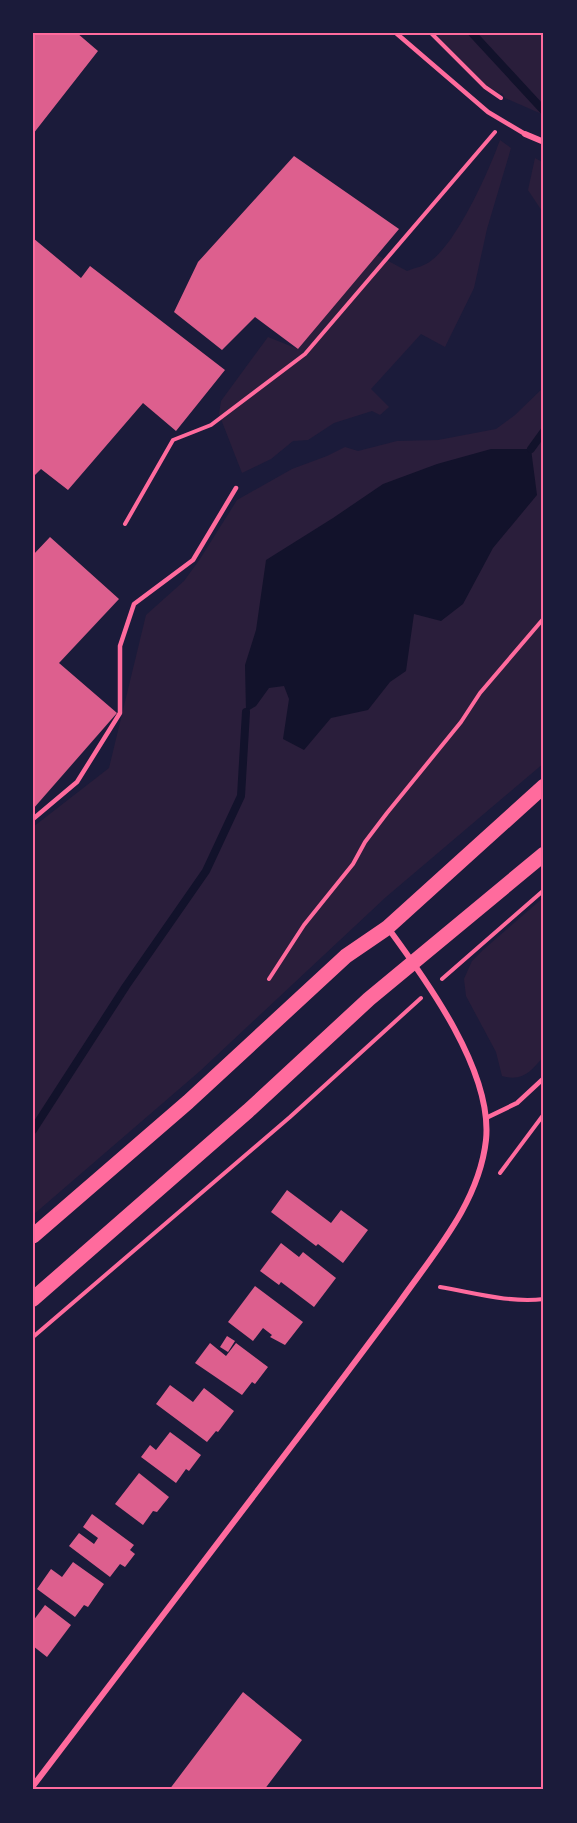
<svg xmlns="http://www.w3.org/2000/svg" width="577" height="1823" viewBox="0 0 577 1823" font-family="Montserrat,sans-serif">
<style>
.green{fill:#2a1e3b}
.water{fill:#12122b}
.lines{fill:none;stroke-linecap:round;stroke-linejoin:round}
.stream{stroke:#12122b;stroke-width:8}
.building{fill:#dd5f8e}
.path{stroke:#ff6b9d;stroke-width:4}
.service{stroke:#ff6b9d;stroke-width:4.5}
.minor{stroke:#ff6b9d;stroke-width:6}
.primary{stroke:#ff6b9d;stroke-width:15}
.neatline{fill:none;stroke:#ff6b9d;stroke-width:2}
</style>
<rect width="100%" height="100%" fill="#1b1b3a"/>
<path class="green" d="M 435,33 L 539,33 L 544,38 L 544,115 L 505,98 L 502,93 L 500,94 L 486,85 Z
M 500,140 L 511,148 L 487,229 L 474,288 L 445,347 L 421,334 L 371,389 L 389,407 L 380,415 L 372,411 L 334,423 L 308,440 L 293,441 L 271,459 L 242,473 L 219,414 L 221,401 L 268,337 L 298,349 L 377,255 L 407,271 C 414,268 426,266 432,260 C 458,240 489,171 500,140 Z
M 535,158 L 544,163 L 544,210 L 542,211 L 528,190 Z
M 544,387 L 544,763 L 386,897 L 200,1071 L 33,1215 L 33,827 L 109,768 L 146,615 L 184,581 L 200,559 L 237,500 L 292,469 L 327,456 L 345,447 L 358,451 L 397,441 L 438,440 L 496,429 L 515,415 Z
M 544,897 L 544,1056 C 531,1071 523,1082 502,1076 L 496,1052 L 466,996 L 464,979 L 472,961 L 483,950 Z"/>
<path class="water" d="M 491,449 L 531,449 L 537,495 L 493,548 L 463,604 L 441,621 L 414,614 L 406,671 L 390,682 L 368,710 L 331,718 L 304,750 L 283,739 L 289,699 L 284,686 L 269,688 L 256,706 L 246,712 L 245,665 L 256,630 L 266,560 L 333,518 L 383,484 L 437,464 Z"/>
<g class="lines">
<path class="stream" d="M 472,33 L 544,111
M 531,449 L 544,431
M 33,1130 L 126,986 L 206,871 L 241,796 L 246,712"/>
</g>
<path class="building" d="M 33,33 L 77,33 L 98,51 L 33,134 Z
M 294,156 L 399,229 L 298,349 L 255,317 L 222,350 L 174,312 L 198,262 Z
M 33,238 L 81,278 L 90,266 L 225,370 L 176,431 L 143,403 L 68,490 L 41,469 L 33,477 Z
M 50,537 L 119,599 L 59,663 L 117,713 L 33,809 L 33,555 Z
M 287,1190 L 331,1223 L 341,1210 L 368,1230 L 343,1263 L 318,1244 L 316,1246 L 271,1212 Z
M 281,1243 L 299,1257 L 303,1252 L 336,1278 L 314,1307 L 281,1282 L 279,1285 L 260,1271 Z
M 255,1286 L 303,1322 L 285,1345 L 270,1337 L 272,1335 L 263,1328 L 253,1341 L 228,1322 Z
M 227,1336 L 235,1341 L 228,1352 L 220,1347 Z
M 210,1343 L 226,1356 L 236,1343 L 268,1367 L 255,1384 L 252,1382 L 242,1395 L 195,1363 Z
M 170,1385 L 193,1402 L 204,1388 L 234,1411 L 218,1432 L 216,1431 L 207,1442 L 156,1404 Z
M 170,1432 L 201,1455 L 189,1471 L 186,1469 L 176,1483 L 141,1457 L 150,1445 L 156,1450 Z
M 139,1473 L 169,1497 L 157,1512 L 153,1511 L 143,1525 L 115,1504 Z
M 92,1514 L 134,1545 L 130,1550 L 135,1554 L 125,1567 L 120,1564 L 110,1577 L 69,1546 L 79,1533 L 94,1544 L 98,1538 L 83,1527 Z
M 73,1562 L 104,1584 L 88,1607 L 84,1605 L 75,1617 L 37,1589 L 51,1569 L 62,1577 Z
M 45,1605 L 71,1625 L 47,1657 L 33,1646 L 33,1621 Z
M 243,1692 L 302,1740 L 264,1790 L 169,1790 Z"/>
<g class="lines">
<path class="path" d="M 431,33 L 485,87 L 501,98
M 125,524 L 173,440 L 211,425 L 305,354 L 495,132
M 269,979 L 304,925 L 353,864 L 365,842 L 387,813 L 461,722 L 480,693 L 544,618
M 442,979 L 544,890
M 500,1173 L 544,1114
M 440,1287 C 475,1293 509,1303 544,1299
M 33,1337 L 290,1117 L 421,998"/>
<path class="service" d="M 396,33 L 488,112 L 525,134
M 33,819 L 77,782 L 120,713 L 120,646 L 134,604 L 193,560 L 236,488
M 486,1118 L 517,1103 L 544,1078"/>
<path class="minor" d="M 525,134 L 544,142
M 33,1786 C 120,1672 207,1558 293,1444 C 329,1397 364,1350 399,1303 C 434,1253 479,1203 486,1140 C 493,1072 427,981 388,928"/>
<path class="primary" d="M 33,1236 L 188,1102 L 346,956 L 387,928 L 544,786
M 33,1299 L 248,1111 L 369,999 L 544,854"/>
</g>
<rect width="577" height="1823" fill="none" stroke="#1b1b3a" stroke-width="69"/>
<rect x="34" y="34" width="508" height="1754" class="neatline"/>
</svg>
